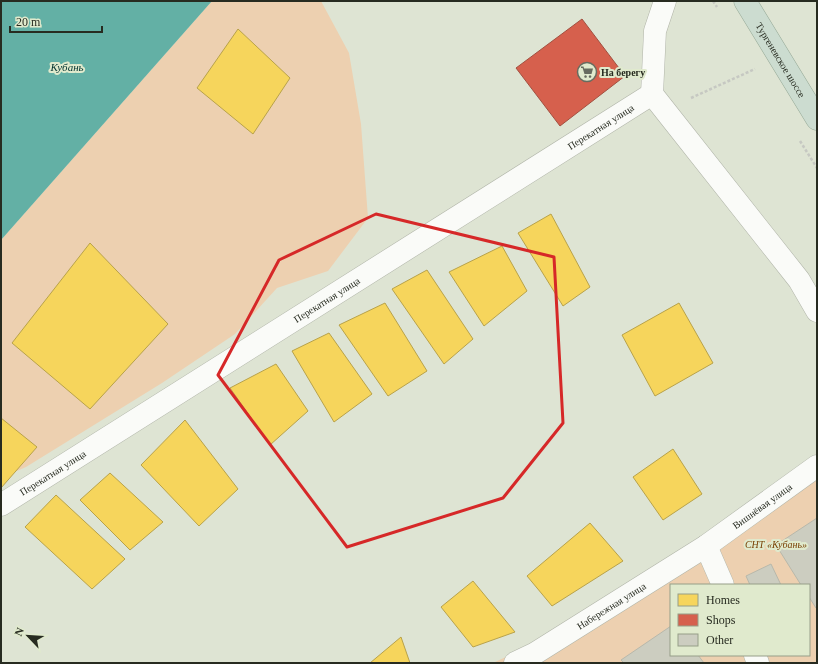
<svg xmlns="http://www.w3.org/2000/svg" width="818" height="664" viewBox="0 0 818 664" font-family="Georgia,serif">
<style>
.green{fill:#edd0b0;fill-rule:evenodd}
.water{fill:#63b0a5}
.homes{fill:#f6d55c;stroke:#b8a24a}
.shops{fill:#d6604d;stroke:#a25040}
.building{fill:#cccdc0;stroke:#b8b8ab}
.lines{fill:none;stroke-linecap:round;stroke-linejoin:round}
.minor-casing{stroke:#b0b4a8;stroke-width:23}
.highway-casing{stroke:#96a997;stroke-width:23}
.path{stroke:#c6c8c2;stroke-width:2.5;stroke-dasharray:3 2;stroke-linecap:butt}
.minor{stroke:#fafbf8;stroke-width:22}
.highway{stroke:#ccdcd0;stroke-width:22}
.marked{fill:none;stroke:#d62828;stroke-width:3;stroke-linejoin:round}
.labels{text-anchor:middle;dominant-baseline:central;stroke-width:4;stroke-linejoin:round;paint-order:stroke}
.street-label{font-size:10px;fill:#272b20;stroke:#e0eacd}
.poi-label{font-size:10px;font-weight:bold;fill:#272b20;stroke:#e0eacd;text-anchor:start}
.park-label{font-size:10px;font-style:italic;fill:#7a4206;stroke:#e0eacd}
.water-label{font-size:11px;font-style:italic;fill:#00322e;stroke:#e0eacd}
</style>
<rect width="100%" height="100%" fill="#dee4d3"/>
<path class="green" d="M 212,1 L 321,1 L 349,53 L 361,124 L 368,218 L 328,271 L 277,288 L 235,334 L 162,383 L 26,467 L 1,478 L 1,240 Z
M 817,461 L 817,663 L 493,663 L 529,646 L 689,548 ZM 671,585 L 809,585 L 809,655 L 671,655 Z"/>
<path class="water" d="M 1,1 L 212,1 L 1,240 Z"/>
<path class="homes" d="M 238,29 L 290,78 L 253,134 L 197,88 Z
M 551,214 L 590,287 L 563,306 L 518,233 Z
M 90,243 L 168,324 L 90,409 L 12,343 Z
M 502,246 L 527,291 L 484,326 L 449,272 Z
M 427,270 L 473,339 L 444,364 L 392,289 Z
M 385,303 L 427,371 L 388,396 L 339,325 Z
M 679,303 L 713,363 L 655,396 L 622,335 Z
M 329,333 L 372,394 L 334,422 L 292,351 Z
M 276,364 L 308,411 L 270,445 L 230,388 Z
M 1,418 L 37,447 L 1,488 Z
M 185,420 L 238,489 L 199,526 L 141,465 Z
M 673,449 L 702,494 L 663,520 L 633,477 Z
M 110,473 L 163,522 L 130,550 L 80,500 Z
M 56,495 L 125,559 L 92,589 L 25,527 Z
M 590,523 L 623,561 L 552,606 L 527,576 Z
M 473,581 L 515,632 L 473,647 L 441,607 Z
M 401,637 L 410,663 L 370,663 Z"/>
<path class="shops" d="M 582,19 L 625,76 L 560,126 L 516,68 Z"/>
<path class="building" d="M 817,518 L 817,608 L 816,608 L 809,597 L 809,585 L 801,585 L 776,545 Z
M 771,564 L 781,585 L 750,585 L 746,576 Z
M 671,626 L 671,655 L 698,655 L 704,663 L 624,663 L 621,660 Z"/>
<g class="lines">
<g class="minor-casing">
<g id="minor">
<path d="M 652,94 L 799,280 L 817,311"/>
<path d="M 652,94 L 655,31 L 665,1"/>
<path id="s1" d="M 1,505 L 652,94"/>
<path d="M 706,546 L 723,585"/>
<path d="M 755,655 L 758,663"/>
<path id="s2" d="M 515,663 L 534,654 L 706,546 L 817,466"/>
</g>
</g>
<g class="highway-casing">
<g id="highway">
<path id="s3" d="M 745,1 L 817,119"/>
</g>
</g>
<path class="path" d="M 713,1 L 717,7
M 691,98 L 755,69
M 800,141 L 817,168"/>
<use href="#minor" class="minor"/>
<use href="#highway" class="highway"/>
</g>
<path class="marked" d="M 376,214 L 554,257 L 563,423 L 503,498 L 347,547 L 218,375 L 279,260 Z"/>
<defs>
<g id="supermarket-ring" transform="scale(1)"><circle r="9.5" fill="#e0eacd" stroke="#676c5f" stroke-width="1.5"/><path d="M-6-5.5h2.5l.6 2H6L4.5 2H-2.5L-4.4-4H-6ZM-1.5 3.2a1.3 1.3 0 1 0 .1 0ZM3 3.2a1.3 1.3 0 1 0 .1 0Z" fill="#676c5f"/></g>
</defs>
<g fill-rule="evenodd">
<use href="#supermarket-ring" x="587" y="72"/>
</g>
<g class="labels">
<g class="street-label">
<text stroke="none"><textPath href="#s3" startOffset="69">Тургеневское шоссе</textPath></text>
<text stroke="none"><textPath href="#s1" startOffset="709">Перекатная улица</textPath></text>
<text stroke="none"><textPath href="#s1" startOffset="385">Перекатная улица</textPath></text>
<text stroke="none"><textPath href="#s1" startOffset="61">Перекатная улица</textPath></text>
<text stroke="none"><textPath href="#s2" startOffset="293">Вишнёвая улица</textPath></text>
<text stroke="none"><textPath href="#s2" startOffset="112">Набережная улица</textPath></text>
</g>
<g class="poi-label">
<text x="601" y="72">На берегу</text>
</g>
<g class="park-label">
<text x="776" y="544">СНТ «Кубань»</text>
</g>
<g class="water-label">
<text x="67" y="67">Кубань</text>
</g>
</g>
<rect width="818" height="664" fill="none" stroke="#272b20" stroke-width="4"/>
<rect x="670" y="584" width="140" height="72" fill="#e0eacd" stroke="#969e88"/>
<rect x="678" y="594" width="20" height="12" fill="#f6d55c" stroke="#969e88"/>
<text x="706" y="604" font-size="12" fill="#272b20">Homes</text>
<rect x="678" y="614" width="20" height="12" fill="#d6604d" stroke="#969e88"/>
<text x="706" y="624" font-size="12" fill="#272b20">Shops</text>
<rect x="678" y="634" width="20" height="12" fill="#cccdc0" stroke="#969e88"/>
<text x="706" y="644" font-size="12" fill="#272b20">Other</text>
<g transform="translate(28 636) rotate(295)" stroke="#e0eacd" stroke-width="3" paint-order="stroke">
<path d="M0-3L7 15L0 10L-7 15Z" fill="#272b20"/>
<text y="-6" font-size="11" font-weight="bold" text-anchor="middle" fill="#272b20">N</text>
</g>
<path d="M10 26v6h92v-6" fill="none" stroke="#272b20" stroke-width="2"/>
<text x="16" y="26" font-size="12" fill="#272b20" stroke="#e0eacd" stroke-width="3" paint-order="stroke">20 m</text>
</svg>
